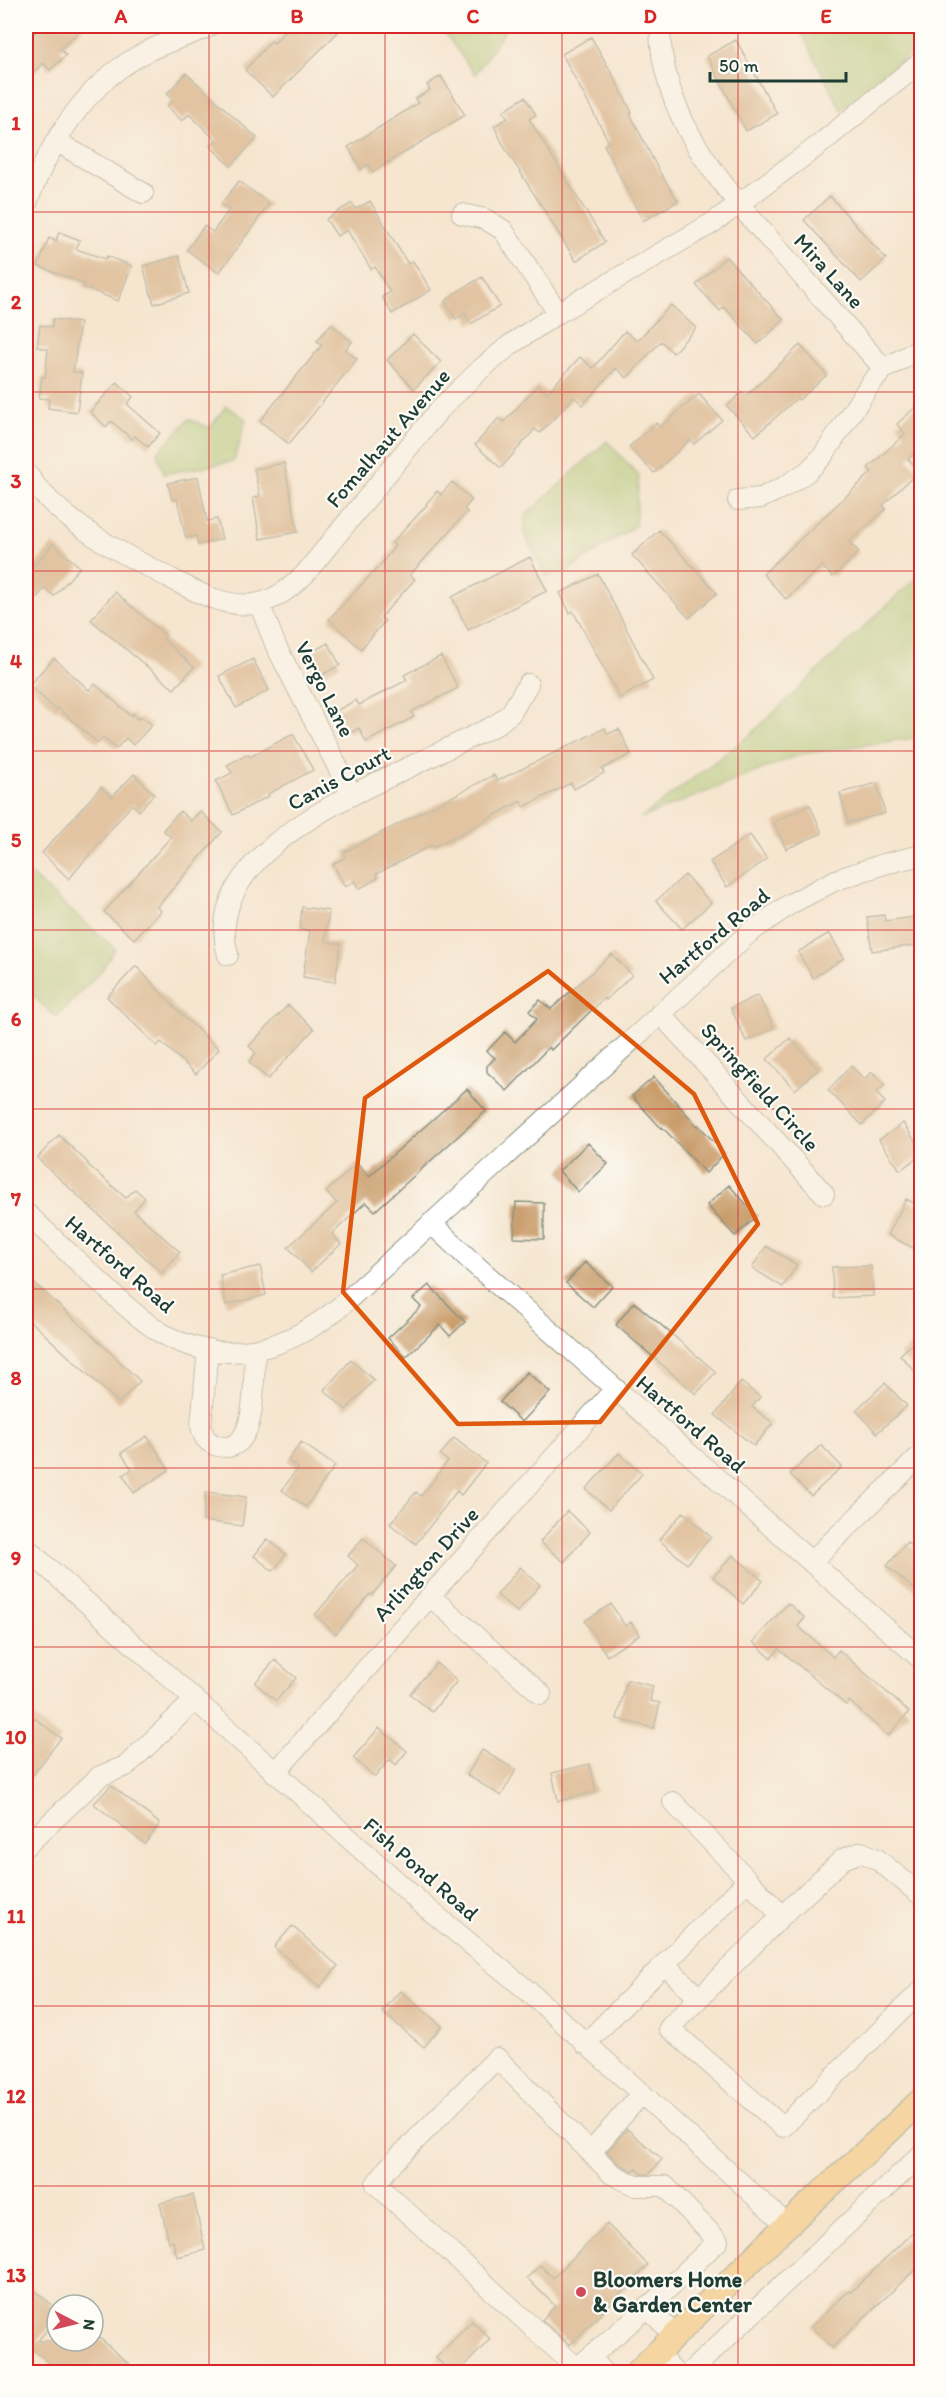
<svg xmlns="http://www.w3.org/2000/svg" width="947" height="2398" viewBox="0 0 947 2398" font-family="Itim,sans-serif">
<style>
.green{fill:#a3c66f;stroke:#618252;stroke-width:1.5}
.building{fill:#c99c6a}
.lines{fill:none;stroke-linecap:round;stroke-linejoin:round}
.minor-casing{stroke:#8a9282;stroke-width:22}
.major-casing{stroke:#8a9282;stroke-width:27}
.minor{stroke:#fff;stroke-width:20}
.major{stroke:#f3c26a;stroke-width:24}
.marked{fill:none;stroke:#de580e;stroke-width:4.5;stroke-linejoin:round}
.grid{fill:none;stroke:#d62828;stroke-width:1.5;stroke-opacity:0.55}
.poi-dot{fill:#d1495b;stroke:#fdfcf7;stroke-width:2}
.labels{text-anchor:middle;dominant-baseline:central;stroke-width:4.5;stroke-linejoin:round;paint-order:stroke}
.street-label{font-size:22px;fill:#1f3d34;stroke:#fdfcf7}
.poi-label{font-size:22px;font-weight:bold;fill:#1f3d34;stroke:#fdfcf7;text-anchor:start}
.neatline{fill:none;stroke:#d62828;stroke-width:2}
.grid-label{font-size:20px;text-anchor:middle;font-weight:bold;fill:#d62828}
</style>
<rect width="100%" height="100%" fill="#fdfcf7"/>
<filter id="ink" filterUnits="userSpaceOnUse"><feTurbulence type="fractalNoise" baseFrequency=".0167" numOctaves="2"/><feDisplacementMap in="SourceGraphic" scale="12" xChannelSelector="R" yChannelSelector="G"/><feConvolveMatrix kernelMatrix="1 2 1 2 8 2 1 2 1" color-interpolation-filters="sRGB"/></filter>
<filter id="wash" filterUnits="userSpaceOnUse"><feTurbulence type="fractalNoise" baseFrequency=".008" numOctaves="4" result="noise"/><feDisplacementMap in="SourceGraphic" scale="24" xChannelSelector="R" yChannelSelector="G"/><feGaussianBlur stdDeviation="1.35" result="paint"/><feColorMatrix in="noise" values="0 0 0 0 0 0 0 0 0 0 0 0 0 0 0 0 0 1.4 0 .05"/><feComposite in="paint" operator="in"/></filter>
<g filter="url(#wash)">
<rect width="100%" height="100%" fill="#f5e6d0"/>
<path class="green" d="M 440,26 L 508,26 L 475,75 Z
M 798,26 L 904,26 L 921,44 L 841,110 Z
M 226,406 L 246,419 L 234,461 L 164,474 L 157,453 L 189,419 L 210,428 Z
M 607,441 L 639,476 L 635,526 L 567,571 L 546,577 L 524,533 L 526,515 Z
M 921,573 L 921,737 L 801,754 L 641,818 L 750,735 Z
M 26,871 L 115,949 L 101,971 L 56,1017 L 26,990 Z"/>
<g id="blocks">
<path class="building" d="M 42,26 L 85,26 L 60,49 L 66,55 L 50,70 L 43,63 L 26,80 L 26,41 Z
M 290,26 L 344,26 L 273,97 L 245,70 L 271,41 L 274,43 Z
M 591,37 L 613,75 L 632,113 L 630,114 L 659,171 L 678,201 L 643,221 L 604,145 L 609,142 L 562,54 Z
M 736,40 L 777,114 L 746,131 L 707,56 Z
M 186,73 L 257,138 L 231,166 L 210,146 L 216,140 L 189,114 L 182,121 L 167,106 L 173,100 L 167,94 Z
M 441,76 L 465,115 L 373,172 L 369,164 L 361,169 L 348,147 L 418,103 L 415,99 L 430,90 L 427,85 Z
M 525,97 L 536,115 L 529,119 L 605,242 L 576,261 L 505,148 L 494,126 L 508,118 L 503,111 Z
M 239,181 L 269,204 L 219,273 L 187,250 L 204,226 L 213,232 L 229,210 L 221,204 Z
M 830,196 L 886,259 L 861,282 L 804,220 Z
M 370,201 L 408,264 L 413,261 L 431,290 L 392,314 L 382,297 L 390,292 L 375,267 L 371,269 L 347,230 L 337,236 L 326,219 L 352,203 L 356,209 Z
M 59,232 L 80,240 L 76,249 L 106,259 L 107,256 L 132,266 L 118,301 L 83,287 L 85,284 L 38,266 L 49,238 L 56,241 Z
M 179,256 L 189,293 L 154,304 L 143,266 Z
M 726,257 L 784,320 L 758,344 L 724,307 L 720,311 L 696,285 Z
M 482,277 L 500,306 L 471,324 L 465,313 L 456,319 L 445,302 L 455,293 Z
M 671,305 L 696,328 L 673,353 L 661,341 L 627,378 L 616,368 L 583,405 L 574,397 L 540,433 L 535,429 L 501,468 L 475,445 L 499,418 L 504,422 L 538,385 L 547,393 L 580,357 L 593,368 L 625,331 L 637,341 Z
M 53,319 L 80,323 L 73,372 L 82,373 L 77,412 L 48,408 L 49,399 L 39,398 L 42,377 L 45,377 L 48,349 L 37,347 L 40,325 L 52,327 Z
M 331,324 L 352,342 L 345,350 L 357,359 L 289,444 L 260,421 L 322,345 L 317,341 Z
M 413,334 L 441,362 L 414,389 L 387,360 Z
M 800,345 L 827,375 L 799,400 L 797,398 L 755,436 L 727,406 L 742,392 L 746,396 Z
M 117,382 L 133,397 L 127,404 L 160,433 L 148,447 L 135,436 L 132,439 L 111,421 L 106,427 L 90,412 Z
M 699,394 L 722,420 L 694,444 L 690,440 L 654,473 L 629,447 L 656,423 L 660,427 Z
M 921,402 L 921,452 L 919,449 L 908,459 L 919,471 L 883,505 L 886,509 L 849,542 L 859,552 L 833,577 L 822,566 L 786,599 L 763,574 L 872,472 L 868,468 L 905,434 L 897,424 Z
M 284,463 L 298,532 L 260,539 L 253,498 L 260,496 L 254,469 Z
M 198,477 L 207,521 L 217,519 L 222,539 L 198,545 L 196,536 L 186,538 L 177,499 L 172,500 L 168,483 Z
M 452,482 L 472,500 L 464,509 L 467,512 L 410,575 L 415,579 L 381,617 L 385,621 L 361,649 L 329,619 L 381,564 L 395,546 L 392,543 L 427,505 L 426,504 L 437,491 L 441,495 Z
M 659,530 L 717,593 L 689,618 L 632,555 Z
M 53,544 L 80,567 L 54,596 L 45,588 L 26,610 L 26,575 Z
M 530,557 L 547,591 L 468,630 L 452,597 Z
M 598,574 L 653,680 L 620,698 L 573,611 L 570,613 L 560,593 Z
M 115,592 L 166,636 L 163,639 L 194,667 L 174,689 L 91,620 Z
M 328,643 L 340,665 L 320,676 L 308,654 Z
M 441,656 L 458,688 L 411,712 L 414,717 L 366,742 L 359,728 L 349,734 L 336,711 L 356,700 L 359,705 L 407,680 L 404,675 Z
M 54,658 L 89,690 L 95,684 L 131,716 L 133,713 L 137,719 L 142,717 L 152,725 L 133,745 L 126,738 L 116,749 L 103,737 L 98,743 L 58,708 L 56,710 L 29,685 Z
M 253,659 L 269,690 L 236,708 L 219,676 Z
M 605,728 L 608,734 L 619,729 L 631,754 L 602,769 L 604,773 L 574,789 L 571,783 L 524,807 L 521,801 L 468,830 L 433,847 L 432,845 L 376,874 L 378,878 L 359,889 L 354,881 L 345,887 L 333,864 L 346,857 L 344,852 L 494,775 L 497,781 Z
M 293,734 L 313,770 L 268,794 L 269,796 L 233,815 L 216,781 L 232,773 L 227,765 L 248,754 L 250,757 Z
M 134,774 L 154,794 L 139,811 L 132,804 L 69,879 L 42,853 L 101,787 L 112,797 Z
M 877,783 L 885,813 L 848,823 L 840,793 Z
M 810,805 L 822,833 L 786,849 L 774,822 Z
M 180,811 L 191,821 L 200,811 L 222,832 L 157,907 L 161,911 L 134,939 L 104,912 L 171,837 L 163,830 Z
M 750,835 L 767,859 L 727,887 L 710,862 Z
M 685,875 L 711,903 L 682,929 L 656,901 Z
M 302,907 L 329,911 L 325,941 L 341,944 L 335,982 L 303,977 L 310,931 L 300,929 Z
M 884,915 L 885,921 L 914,917 L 918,945 L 872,951 L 867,917 Z
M 829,933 L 844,958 L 813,978 L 798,952 Z
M 612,954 L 632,975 L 606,1000 L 604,998 L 551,1050 L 549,1047 L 507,1091 L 487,1072 L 487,1066 L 495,1058 L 487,1051 L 505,1032 L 515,1042 L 537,1019 L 529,1011 L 540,1000 L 551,1009 Z
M 136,966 L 184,1017 L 219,1049 L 196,1074 L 161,1042 L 157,1046 L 107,997 Z
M 758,995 L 774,1028 L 746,1041 L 731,1008 Z
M 288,1005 L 314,1029 L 268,1079 L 249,1062 L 256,1053 L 249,1046 Z
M 790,1038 L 818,1069 L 795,1090 L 767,1059 Z
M 851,1066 L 864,1079 L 872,1072 L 885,1085 L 876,1093 L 885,1102 L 862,1125 L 828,1090 Z
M 654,1077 L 697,1126 L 698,1125 L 725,1153 L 706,1173 L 662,1127 L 661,1128 L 632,1096 Z
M 467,1089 L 486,1111 L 375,1211 L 366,1202 L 332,1234 L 341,1244 L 311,1272 L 288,1247 L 337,1203 L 326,1192 L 357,1163 L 369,1176 Z
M 903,1123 L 921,1150 L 921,1155 L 900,1170 L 879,1140 Z
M 59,1135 L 88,1163 L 87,1164 L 126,1198 L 135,1189 L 145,1198 L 134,1211 L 180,1252 L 162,1273 L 37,1158 Z
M 588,1143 L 608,1164 L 578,1192 L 559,1171 Z
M 729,1185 L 757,1216 L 735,1236 L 707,1205 Z
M 906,1199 L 921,1207 L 921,1236 L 915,1249 L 888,1235 Z
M 516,1202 L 544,1203 L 544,1239 L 514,1238 Z
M 766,1246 L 797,1265 L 783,1287 L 752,1268 Z
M 585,1262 L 612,1286 L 593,1307 L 566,1283 Z
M 260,1266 L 266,1295 L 226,1305 L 220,1275 Z
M 871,1266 L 873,1296 L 833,1298 L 832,1267 Z
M 26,1276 L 92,1335 L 140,1381 L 119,1403 L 26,1317 Z
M 429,1285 L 465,1322 L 450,1336 L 440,1325 L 406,1357 L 388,1338 L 421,1307 L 413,1299 Z
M 634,1302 L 716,1372 L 696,1394 L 616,1325 Z
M 921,1335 L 921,1378 L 900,1355 Z
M 351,1360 L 374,1380 L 346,1410 L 324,1390 Z
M 527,1372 L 550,1392 L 522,1422 L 500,1402 Z
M 741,1382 L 760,1397 L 752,1407 L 773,1423 L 754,1446 L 715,1415 Z
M 885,1383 L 907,1406 L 877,1433 L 856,1410 Z
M 147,1436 L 169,1470 L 134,1493 L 123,1475 L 132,1469 L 121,1453 Z
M 454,1438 L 486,1463 L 461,1495 L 457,1491 L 416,1544 L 390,1524 L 416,1492 L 421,1496 L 448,1461 L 440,1455 Z
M 301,1442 L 335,1466 L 306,1507 L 282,1490 L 298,1468 L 288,1461 Z
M 821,1445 L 842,1467 L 811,1496 L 790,1474 Z
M 619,1453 L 642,1474 L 609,1510 L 586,1489 Z
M 206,1492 L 246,1497 L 242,1526 L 203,1521 Z
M 567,1511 L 590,1532 L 564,1562 L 540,1542 Z
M 683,1512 L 711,1537 L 687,1564 L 659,1540 Z
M 363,1538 L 396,1566 L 372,1595 L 370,1594 L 336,1634 L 315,1615 L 358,1565 L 348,1556 Z
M 267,1539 L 286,1554 L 273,1571 L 254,1556 Z
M 907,1542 L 921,1554 L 921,1595 L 887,1566 Z
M 733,1555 L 763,1581 L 743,1604 L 713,1577 Z
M 520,1567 L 540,1585 L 517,1612 L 497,1595 Z
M 788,1603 L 805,1618 L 798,1626 L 833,1657 L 839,1650 L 909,1712 L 888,1736 L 849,1701 L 846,1705 L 779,1649 L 771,1658 L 753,1642 Z
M 611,1604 L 625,1626 L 631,1622 L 639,1635 L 607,1656 L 585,1621 Z
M 275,1660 L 296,1678 L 276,1701 L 255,1683 Z
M 436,1663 L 457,1681 L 432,1712 L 410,1694 Z
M 627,1680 L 653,1686 L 650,1701 L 660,1703 L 654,1728 L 617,1719 Z
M 33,1717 L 61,1738 L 26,1784 L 26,1727 Z
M 379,1728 L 407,1751 L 396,1765 L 390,1759 L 375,1777 L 353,1758 Z
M 482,1750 L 516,1770 L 501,1796 L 467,1775 Z
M 590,1764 L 596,1792 L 558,1801 L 552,1773 Z
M 111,1785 L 160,1824 L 145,1844 L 94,1804 Z
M 292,1926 L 338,1966 L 320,1987 L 274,1947 Z
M 400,1991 L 442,2026 L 424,2047 L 382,2012 Z
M 627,2129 L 662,2159 L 649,2174 L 642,2174 L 636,2168 L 633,2171 L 619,2164 L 607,2152 Z
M 193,2195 L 205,2250 L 177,2257 L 173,2241 L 169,2242 L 160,2203 Z
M 607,2224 L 648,2265 L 570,2345 L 542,2320 L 555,2306 L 527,2278 L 540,2265 L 553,2278 Z
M 921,2224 L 921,2264 L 832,2348 L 811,2326 L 849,2291 L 851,2292 Z
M 26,2283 L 57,2309 L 57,2317 L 38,2341 L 93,2341 L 93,2332 L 139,2373 L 56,2373 L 49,2366 L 51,2364 L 32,2349 L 26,2357 Z
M 472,2321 L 490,2339 L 458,2373 L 451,2373 L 436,2358 Z"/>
</g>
</g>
<g filter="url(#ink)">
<use href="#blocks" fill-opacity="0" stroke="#8a9282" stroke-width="1.5"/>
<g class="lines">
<g class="minor-casing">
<path id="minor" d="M 660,26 C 660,121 728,193 788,260 C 820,296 852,333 884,369
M 56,141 L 143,193
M 26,205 C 49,144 86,82 146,52 C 167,41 189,36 210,26
M 462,214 L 485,219 L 503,230 L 558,313
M 26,473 C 60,521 113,549 164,575 C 193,590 225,610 259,603 C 277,599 293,586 305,574 L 439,410 L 481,369 L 510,345 L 558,313 L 714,222 L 819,145 L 922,61
M 738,500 L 761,498 L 784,487 L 807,472 L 822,457 L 871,383 L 884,369 L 922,348
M 259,603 L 276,646 L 352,795
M 228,955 C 202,863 332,804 397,773 C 430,757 463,741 496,725 L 511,713 L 528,684
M 660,1013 L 824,1194
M 26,1213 C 50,1236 75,1259 100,1282 C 119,1300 140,1320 163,1334 C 227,1369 289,1349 341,1306 L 749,933 L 790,904 L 836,880 L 884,864 L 922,855
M 431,1223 L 472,1262 L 922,1660
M 208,1349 L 201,1426 C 203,1437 207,1443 218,1446 C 260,1457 253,1375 255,1351
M 26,1548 L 422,1904 L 528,1991 L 787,2225
M 811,1562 L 922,1454
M 430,1596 L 541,1694
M 275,1773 L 430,1596 L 615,1389
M 673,1802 L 748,1880
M 26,1846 L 100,1776 L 126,1766 L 195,1700
M 782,1916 L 669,2028 L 783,2127 L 922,1990
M 664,1964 L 699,1998
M 585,2044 L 748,1880 L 782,1916 L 843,1859 L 861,1852 L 877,1859 L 922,1896
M 497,2058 L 612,2174 L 636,2186 L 665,2186 L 718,2241 L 655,2301 L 577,2368 L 376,2184 L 388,2168 Z
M 591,2152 L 641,2094
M 647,2307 L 675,2336
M 657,2354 L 674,2372
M 591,2356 L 603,2372
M 690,2372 L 922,2154"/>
</g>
<g class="major-casing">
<path id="major" d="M 638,2372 L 787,2225 L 922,2100"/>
</g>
<use href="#minor" class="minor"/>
<use href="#major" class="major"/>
</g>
</g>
<path d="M0 0H947V2398H0ZM 548,971 L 694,1094 L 758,1224 L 600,1422 L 458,1424 L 343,1292 L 365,1098 Z" fill="#f5e6d0" fill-opacity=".55" fill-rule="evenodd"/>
<path class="marked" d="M 548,971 L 694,1094 L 758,1224 L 600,1422 L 458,1424 L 343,1292 L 365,1098 Z"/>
<path class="grid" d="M 209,26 L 209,2372M 385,26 L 385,2372M 562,26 L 562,2372M 738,26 L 738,2372M 26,212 L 922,212M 26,392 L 922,392M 26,571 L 922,571M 26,751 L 922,751M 26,930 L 922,930M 26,1109 L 922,1109M 26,1289 L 922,1289M 26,1468 L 922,1468M 26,1647 L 922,1647M 26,1827 L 922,1827M 26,2006 L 922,2006M 26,2186 L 922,2186"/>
<circle class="poi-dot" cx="581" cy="2292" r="6"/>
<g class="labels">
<g class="street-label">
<text transform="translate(829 271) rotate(48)">Mira Lane</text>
<text transform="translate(388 438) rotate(-49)">Fomalhaut Avenue</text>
<text transform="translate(325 689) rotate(63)">Vergo Lane</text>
<text transform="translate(339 778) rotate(-28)">Canis Court</text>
<text transform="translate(714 936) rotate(-40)">Hartford Road</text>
<text transform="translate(760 1087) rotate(48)">Springfield Circle</text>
<text transform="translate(120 1264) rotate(41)">Hartford Road</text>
<text transform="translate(691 1424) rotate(41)">Hartford Road</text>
<text transform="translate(426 1564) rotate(-48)">Arlington Drive</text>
<text transform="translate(421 1869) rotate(41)">Fish Pond Road</text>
</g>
<g class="poi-label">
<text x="593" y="2279">Bloomers Home<tspan x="593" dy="25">&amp; Garden Center</tspan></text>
</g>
</g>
<rect width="947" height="2398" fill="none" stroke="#fdfcf7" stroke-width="66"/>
<g transform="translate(75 2323) rotate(97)"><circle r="28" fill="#fdfcf7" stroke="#a4b0a9" stroke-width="1.5"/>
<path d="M0-4.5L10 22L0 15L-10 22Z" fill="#d1495b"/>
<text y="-9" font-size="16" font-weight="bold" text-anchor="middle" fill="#1f3d34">N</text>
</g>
<path d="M710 72v9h136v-9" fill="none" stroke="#1f3d34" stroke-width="3"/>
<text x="719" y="72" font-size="18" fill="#1f3d34" stroke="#fdfcf7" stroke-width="4.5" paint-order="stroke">50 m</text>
<rect x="33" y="33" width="881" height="2332" class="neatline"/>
<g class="grid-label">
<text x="121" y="23">A</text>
<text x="297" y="23">B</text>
<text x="473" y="23">C</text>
<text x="650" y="23">D</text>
<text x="826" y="23">E</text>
<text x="16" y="130">1</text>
<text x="16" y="309">2</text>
<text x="16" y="488">3</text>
<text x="16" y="668">4</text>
<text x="16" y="847">5</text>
<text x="16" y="1026">6</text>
<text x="16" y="1206">7</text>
<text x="16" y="1385">8</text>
<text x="16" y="1565">9</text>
<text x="16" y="1744">10</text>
<text x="16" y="1923">11</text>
<text x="16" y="2103">12</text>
<text x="16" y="2282">13</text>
</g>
</svg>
